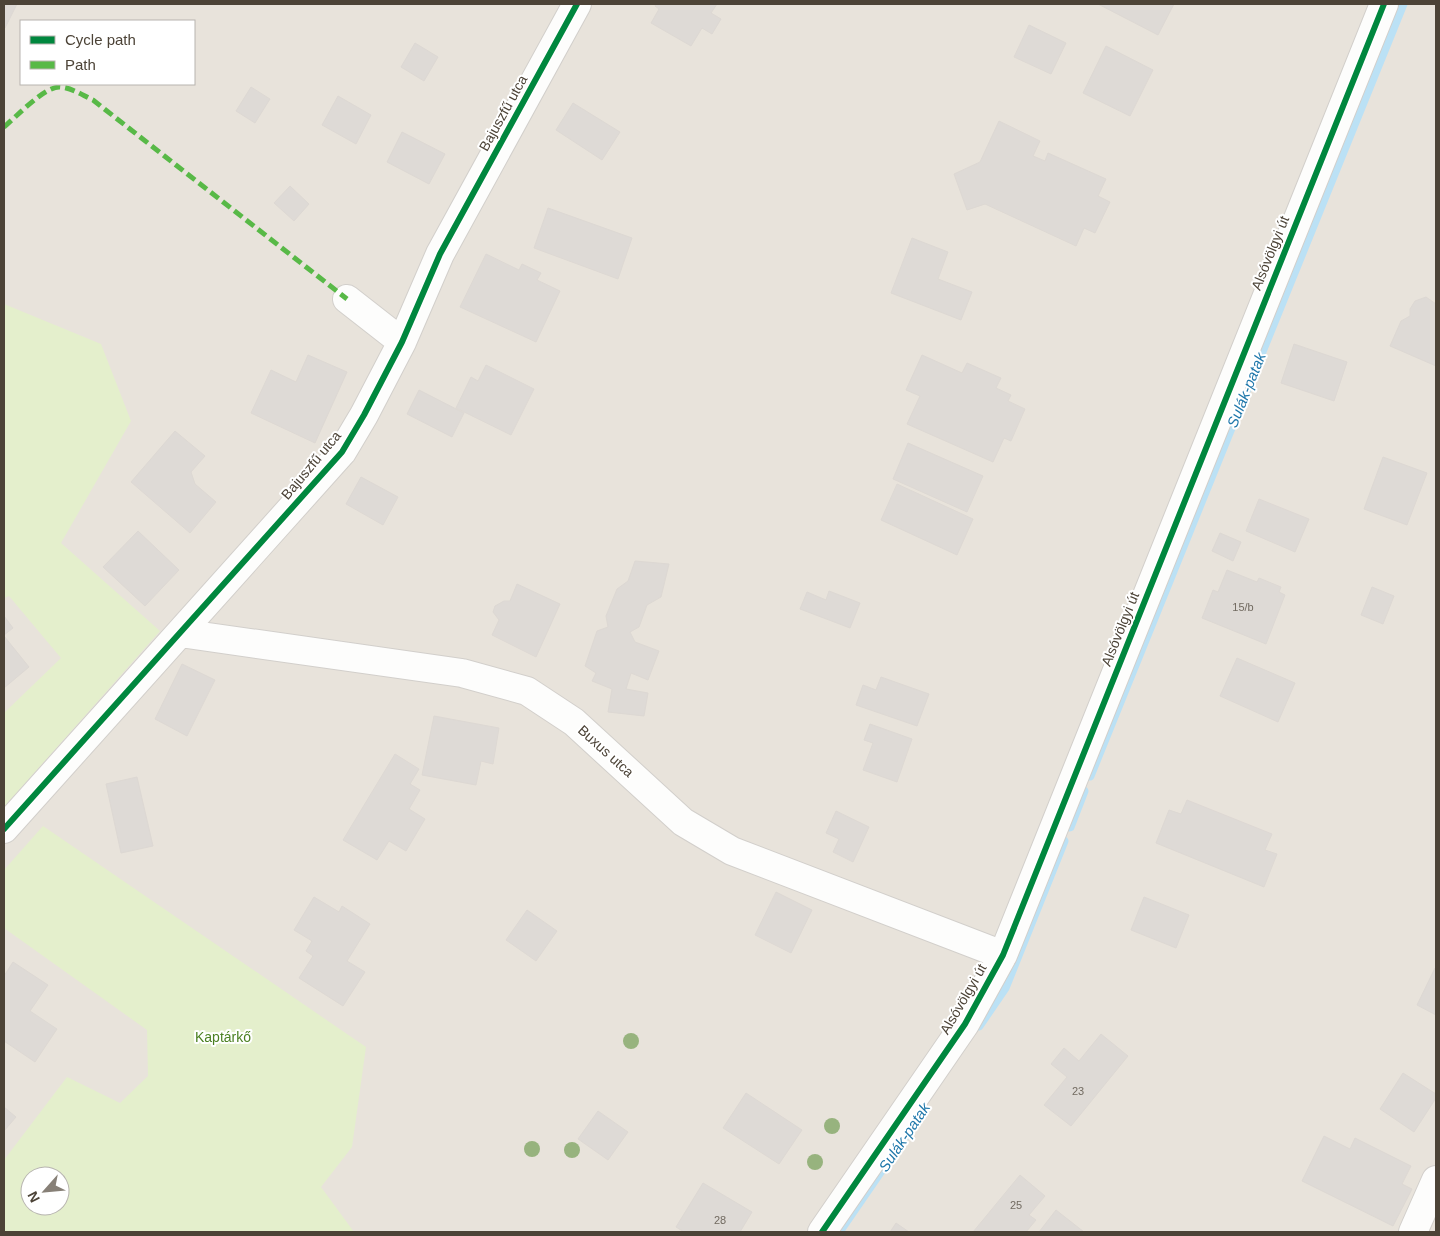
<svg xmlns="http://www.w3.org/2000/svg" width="1440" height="1236" viewBox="0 0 1440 1236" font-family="Arial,sans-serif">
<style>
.residential{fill:#e8e3db;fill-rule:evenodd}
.green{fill:#e4efcc;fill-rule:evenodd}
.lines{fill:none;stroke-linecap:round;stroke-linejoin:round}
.stream{stroke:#bbe1f5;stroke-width:9}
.building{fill:#dedad6;stroke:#ddd8d3}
.street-casing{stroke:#d2cfcb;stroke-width:30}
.street{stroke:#fdfdfc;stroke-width:28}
.quiet{stroke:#58b947;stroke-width:5;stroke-dasharray:10 5;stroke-linecap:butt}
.cycleway-casing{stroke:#fff;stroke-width:9}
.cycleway{stroke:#00873e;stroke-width:6}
.tree{fill:#97b37e}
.labels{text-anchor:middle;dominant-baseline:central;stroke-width:4;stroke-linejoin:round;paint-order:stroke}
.number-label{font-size:11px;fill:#716a60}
.street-label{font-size:14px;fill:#4c4337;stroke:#fff}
.park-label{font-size:14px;fill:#4b8022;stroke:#fff}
.water-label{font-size:15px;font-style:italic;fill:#2078ab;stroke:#fff}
</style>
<rect width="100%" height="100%" fill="#f4f1ee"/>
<path class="residential" d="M 4,4 L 1436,4 L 1436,1232 L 4,1232 ZM 21,21 L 194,21 L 194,84 L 21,84 ZM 30,1176 L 60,1176 L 60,1206 L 30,1206 Z"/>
<path class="green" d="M 4,304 L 101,344 L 131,421 L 61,543 L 160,631 L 4,807 L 4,713 L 61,658 L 9,596 L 4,598 Z
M 43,826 L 366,1047 L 352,1147 L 321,1187 L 354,1232 L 4,1232 L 4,1160 L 67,1077 L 120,1103 L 148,1076 L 147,1030 L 4,928 L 4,870 ZM 30,1176 L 60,1176 L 60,1206 L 30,1206 Z"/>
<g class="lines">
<path class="stream" d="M 1090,776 L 1403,4
M 1070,827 L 1084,791
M 979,1026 L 1005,988 L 1064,841
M 839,1232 L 914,1123"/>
</g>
<path class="building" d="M 4,4 L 17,4 L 5,28 L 4,27 Z
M 656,4 L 717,4 L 711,13 L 721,19 L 712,34 L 702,28 L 691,46 L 651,23 L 659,9 L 655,6 Z
M 1098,4 L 1174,4 L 1158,35 Z
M 1029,25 L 1066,43 L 1051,74 L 1014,57 Z
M 415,43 L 438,57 L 424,81 L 401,67 Z
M 1106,46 L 1153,70 L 1130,116 L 1083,93 Z
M 251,87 L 270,99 L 255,123 L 236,111 Z
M 338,96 L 371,115 L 356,144 L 322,125 Z
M 573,103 L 620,132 L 602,160 L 556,130 Z
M 999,121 L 1040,141 L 1033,156 L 1045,161 L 1048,153 L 1106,179 L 1098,196 L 1110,202 L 1095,233 L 1084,228 L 1076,246 L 985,204 L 967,210 L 954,174 L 980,162 Z
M 402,132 L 445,154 L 429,184 L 387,162 Z
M 290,186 L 309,204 L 294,221 L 274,203 Z
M 548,208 L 632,238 L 618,279 L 534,248 Z
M 912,238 L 948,252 L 938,279 L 972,292 L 961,320 L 891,293 Z
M 486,254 L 519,270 L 522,264 L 541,273 L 537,280 L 560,291 L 536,342 L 460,307 Z
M 1426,297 L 1436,304 L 1436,366 L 1390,346 L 1401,321 L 1410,316 L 1410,309 L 1415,301 Z
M 1294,344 L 1347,362 L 1334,401 L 1281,383 Z
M 308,355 L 347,372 L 315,443 L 251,413 L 271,370 L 296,382 Z
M 922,355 L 962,373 L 967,363 L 1001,378 L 996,388 L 1011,395 L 1008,401 L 1025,409 L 1011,441 L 1004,438 L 993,462 L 907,424 L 920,396 L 906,390 Z
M 486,365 L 534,389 L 511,435 L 456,408 L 471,377 L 478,381 Z
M 419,390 L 464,413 L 452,437 L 407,414 Z
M 175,431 L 205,456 L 191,472 L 195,484 L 216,502 L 190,533 L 131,482 Z
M 908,443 L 983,476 L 967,512 L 893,479 Z
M 1383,457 L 1427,473 L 1407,525 L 1364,509 Z
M 361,477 L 398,497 L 383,525 L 346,504 Z
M 897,484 L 973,519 L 957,555 L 881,520 Z
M 1259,499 L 1309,519 L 1295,552 L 1246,531 Z
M 138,531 L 179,570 L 145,606 L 103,567 Z
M 1220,533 L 1241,542 L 1233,561 L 1212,551 Z
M 635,561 L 669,564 L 661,597 L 647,605 L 639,627 L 630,632 L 635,642 L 659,651 L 648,680 L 631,673 L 626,689 L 648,693 L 644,716 L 608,712 L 612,689 L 592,681 L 596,673 L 585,666 L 597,631 L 608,627 L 606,616 L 617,589 L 628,581 Z
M 1227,570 L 1257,582 L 1259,578 L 1281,587 L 1279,592 L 1285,595 L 1266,644 L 1202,618 L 1213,590 L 1218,592 Z
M 517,584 L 560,604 L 536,657 L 492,635 L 499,620 L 493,612 L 495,606 L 504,601 L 510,601 Z
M 1372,587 L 1394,596 L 1383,624 L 1361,615 Z
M 829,591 L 860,603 L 850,628 L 800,609 L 807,592 L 826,600 Z
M 4,616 L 13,628 L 4,635 Z
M 4,636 L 29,667 L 4,688 Z
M 1237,658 L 1295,683 L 1278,722 L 1220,696 Z
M 182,664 L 215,680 L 187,736 L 155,719 Z
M 881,677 L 929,694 L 917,726 L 856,705 L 863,685 L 876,690 Z
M 434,716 L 499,728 L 493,764 L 481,761 L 476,785 L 422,775 Z
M 870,724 L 912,739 L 897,782 L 863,770 L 873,743 L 864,740 Z
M 395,754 L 419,769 L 410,784 L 420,790 L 409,809 L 425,819 L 406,851 L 389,841 L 377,860 L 343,840 Z
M 137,777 L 153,846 L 121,853 L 106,784 Z
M 1187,800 L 1272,834 L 1265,850 L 1277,854 L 1264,887 L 1156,843 L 1169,810 L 1181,814 Z
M 836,811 L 869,827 L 853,862 L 833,852 L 839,839 L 826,833 Z
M 776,892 L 812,910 L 791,953 L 755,935 Z
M 314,897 L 339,912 L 342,906 L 370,924 L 347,961 L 365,972 L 343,1006 L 299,978 L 313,956 L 306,951 L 312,941 L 294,930 Z
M 1144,897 L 1189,915 L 1176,948 L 1131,930 Z
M 527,910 L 557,931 L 536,961 L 506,940 Z
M 13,962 L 48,985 L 30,1011 L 57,1029 L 35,1062 L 4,1041 L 4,976 Z
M 1435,968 L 1436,969 L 1436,1015 L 1417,1005 Z
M 1101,1034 L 1128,1056 L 1071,1126 L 1044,1105 L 1067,1077 L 1051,1064 L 1064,1048 L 1079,1061 Z
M 1403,1073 L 1436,1094 L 1436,1098 L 1414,1132 L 1380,1109 Z
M 746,1093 L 802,1130 L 779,1164 L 723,1128 Z
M 4,1107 L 16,1117 L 4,1131 Z
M 598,1111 L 628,1132 L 608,1160 L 578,1139 Z
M 1324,1136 L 1350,1149 L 1355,1138 L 1411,1166 L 1402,1184 L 1412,1189 L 1393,1226 L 1302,1181 Z
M 1020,1175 L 1045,1196 L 1029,1215 L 1036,1220 L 1026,1232 L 1019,1232 L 1016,1230 L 1014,1232 L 973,1232 Z
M 703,1183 L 752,1212 L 740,1232 L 684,1232 L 676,1227 Z
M 1056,1210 L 1084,1232 L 1039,1232 Z
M 896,1223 L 909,1232 L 890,1232 Z"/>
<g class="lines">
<g class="street-casing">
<path id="street" d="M 347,299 L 402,342
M 180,633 L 462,673 L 527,691 L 574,722 L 683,822 L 732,851 L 1003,955
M 4,829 L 342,452 L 364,415 L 402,342 L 440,254 L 577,4
M 822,1232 L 965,1024 L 1003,955 L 1384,4
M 1413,1232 L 1436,1180"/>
</g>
<use href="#street" class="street"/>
<path class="quiet" d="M 4,127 C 16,117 45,86 60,87 C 72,88 82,95 93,100 L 347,299"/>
<g class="cycleway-casing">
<path id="cycleway" d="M 4,829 L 342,452 L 364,415 L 402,342 L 440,254 L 577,4
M 822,1232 L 965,1024 L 1003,955 L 1384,4"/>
</g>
<use href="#cycleway" class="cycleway"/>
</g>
<g class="tree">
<circle cx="631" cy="1041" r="8"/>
<circle cx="832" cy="1126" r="8"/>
<circle cx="532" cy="1149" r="8"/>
<circle cx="572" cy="1150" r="8"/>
<circle cx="815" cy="1162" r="8"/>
</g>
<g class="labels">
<g class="number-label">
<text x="1243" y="607">15/b</text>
<text x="1078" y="1091">23</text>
<text x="1016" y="1205">25</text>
<text x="720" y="1220">28</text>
</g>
<g class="street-label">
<text transform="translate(503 113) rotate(-61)">Bajuszfű utca</text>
<text transform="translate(1270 253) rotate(-68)">Alsóvölgyi út</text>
<text transform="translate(311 465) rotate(-50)">Bajuszfű utca</text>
<text transform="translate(1120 629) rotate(-68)">Alsóvölgyi út</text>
<text transform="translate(606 751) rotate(42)">Buxus utca</text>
<text transform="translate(963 999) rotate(-60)">Alsóvölgyi út</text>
</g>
<g class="park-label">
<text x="223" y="1037">Kaptárkő</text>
</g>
<g class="water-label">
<text transform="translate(1246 390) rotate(-68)">Sulák-patak</text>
<text transform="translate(904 1137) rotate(-56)">Sulák-patak</text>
</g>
</g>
<rect width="1440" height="1236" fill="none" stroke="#4c4337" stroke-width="10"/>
<rect x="20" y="20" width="175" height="65" fill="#ffffff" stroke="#b7b4af"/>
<rect x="30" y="36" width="25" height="8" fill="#00873e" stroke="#b7b4af"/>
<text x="65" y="45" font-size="15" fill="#4c4337">Cycle path</text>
<rect x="30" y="61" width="25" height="8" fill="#58b947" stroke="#b7b4af"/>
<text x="65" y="70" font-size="15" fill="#4c4337">Path</text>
<g transform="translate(45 1191) rotate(243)"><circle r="24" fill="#ffffff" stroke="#b7b4af"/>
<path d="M0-4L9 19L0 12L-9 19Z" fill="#878077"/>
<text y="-8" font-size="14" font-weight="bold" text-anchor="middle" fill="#4c4337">N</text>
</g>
</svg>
